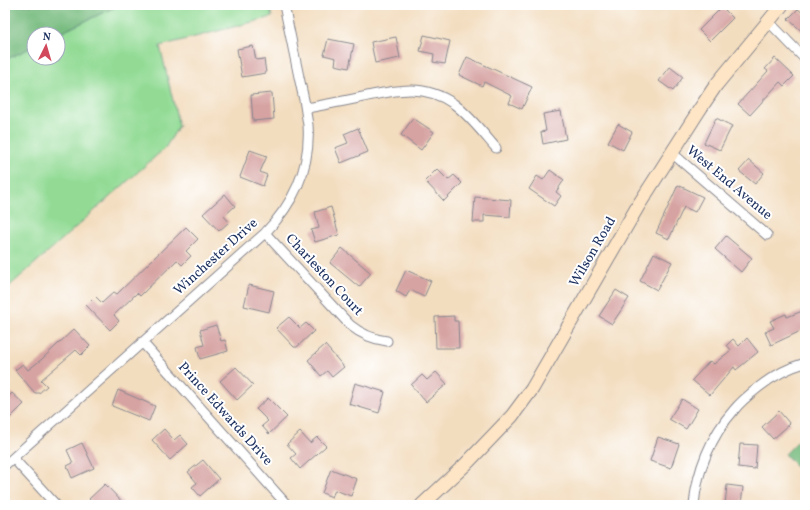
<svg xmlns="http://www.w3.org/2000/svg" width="810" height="510" viewBox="0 0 810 510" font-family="Vollkorn,serif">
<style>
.green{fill:#93db95;stroke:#57857a}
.forest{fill:#76bb7e;stroke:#48756e}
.building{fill:#d6a3a2}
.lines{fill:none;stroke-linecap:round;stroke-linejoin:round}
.street-casing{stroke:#87868e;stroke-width:11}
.secondary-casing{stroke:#87868e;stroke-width:15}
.street{stroke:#fff;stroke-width:9}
.secondary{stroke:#fee5c5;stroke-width:13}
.labels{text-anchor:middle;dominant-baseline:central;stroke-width:4;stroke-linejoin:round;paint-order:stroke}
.street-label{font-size:14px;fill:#1b2f5e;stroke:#fff}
</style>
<rect width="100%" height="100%" fill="#fff"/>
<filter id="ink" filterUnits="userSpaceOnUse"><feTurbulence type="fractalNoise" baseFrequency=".025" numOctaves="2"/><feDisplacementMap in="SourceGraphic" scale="8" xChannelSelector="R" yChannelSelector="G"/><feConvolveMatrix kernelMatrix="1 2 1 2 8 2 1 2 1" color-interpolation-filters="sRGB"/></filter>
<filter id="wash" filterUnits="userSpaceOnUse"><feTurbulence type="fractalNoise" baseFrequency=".012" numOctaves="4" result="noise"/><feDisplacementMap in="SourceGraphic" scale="16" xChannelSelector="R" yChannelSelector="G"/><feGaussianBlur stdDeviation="0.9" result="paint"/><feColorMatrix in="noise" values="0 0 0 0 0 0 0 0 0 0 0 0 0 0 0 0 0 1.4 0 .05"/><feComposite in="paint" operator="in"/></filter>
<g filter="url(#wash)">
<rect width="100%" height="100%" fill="#f3ddbf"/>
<path class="green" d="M 119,5 L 269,5 L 272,17 L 160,46 L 179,126 L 165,148 L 5,290 L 5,60 L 34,46 L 34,58 L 58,58 L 58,34 Z"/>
<path class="forest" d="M 5,5 L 119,5 L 58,34 L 34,34 L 34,46 L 5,60 Z
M 805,434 L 805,476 L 785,454 Z"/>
<g id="blocks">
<path class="building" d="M 722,7 L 733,18 L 710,41 L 699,30 Z
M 798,9 L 805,15 L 805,34 L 788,19 Z
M 424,35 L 450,41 L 445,64 L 433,62 L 434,54 L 420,51 Z
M 396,37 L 400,58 L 375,63 L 371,42 Z
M 328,39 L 354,44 L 349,68 L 335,65 L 336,58 L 324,55 Z
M 253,46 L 256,60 L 264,59 L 266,73 L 242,77 L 237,49 Z
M 467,57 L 532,87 L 522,109 L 509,103 L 512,96 L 484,82 L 482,86 L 459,75 Z
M 775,58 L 794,76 L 784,86 L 780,82 L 750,115 L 738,104 L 768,71 L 765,69 Z
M 670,67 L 683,77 L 673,91 L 659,81 Z
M 272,93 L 274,119 L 253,121 L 251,95 Z
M 561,111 L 566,139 L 543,144 L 541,132 L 546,131 L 543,114 Z
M 413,118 L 434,132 L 421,150 L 401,135 Z
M 716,118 L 732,126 L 720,150 L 704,143 Z
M 618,124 L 632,132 L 623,150 L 608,142 Z
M 358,128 L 368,152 L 341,163 L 335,148 L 348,143 L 344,134 Z
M 250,150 L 267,156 L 260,172 L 267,175 L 263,186 L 240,177 Z
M 749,160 L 764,173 L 755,184 L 739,171 Z
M 437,169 L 448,180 L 454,175 L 462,183 L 444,201 L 425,181 Z
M 550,170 L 564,180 L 556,192 L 561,196 L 554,206 L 529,189 L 537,176 L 543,180 Z
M 678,185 L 703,197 L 695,212 L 684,207 L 669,239 L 656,233 Z
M 225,194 L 235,206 L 224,216 L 229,222 L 219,231 L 203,214 Z
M 475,197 L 511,200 L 510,217 L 484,215 L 484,222 L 473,222 Z
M 331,207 L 339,235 L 315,242 L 311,230 L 319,228 L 315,212 Z
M 186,227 L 198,239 L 186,251 L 191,256 L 182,265 L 177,260 L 140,296 L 137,293 L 114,315 L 119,321 L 110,330 L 86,305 L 95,296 L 102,303 L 114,292 L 117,294 Z
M 726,236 L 752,258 L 741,272 L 715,249 Z
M 342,248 L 371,273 L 359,287 L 330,263 Z
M 654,253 L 672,262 L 657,290 L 640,281 Z
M 406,270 L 431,281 L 424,297 L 410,290 L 406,297 L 396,291 Z
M 249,285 L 274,291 L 269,312 L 244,306 Z
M 616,290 L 629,298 L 612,324 L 599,316 Z
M 805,310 L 805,329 L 771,345 L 765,332 L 774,328 L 770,321 L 786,314 L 787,317 Z
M 454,316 L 454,321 L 458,321 L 459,348 L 436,348 L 435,317 Z
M 289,317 L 300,328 L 306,323 L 314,331 L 297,347 L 294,347 L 276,328 Z
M 216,325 L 221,341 L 225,340 L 228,351 L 200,359 L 197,347 L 204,345 L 200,330 Z
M 74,329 L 90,346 L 81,355 L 76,350 L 41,380 L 47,386 L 39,393 L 35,393 L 15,370 L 23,364 L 28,370 L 42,359 Z
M 747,338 L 758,352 L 736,370 L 734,367 L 710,395 L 692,380 L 710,361 L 714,364 L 731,350 L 727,345 L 733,339 L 739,346 Z
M 325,345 L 344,367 L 332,377 L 327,371 L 321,376 L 308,360 Z
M 236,367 L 253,385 L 237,400 L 220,381 Z
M 436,372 L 447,384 L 426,402 L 411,385 L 422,375 L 427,380 Z
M 355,383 L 385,392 L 379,413 L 349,404 Z
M 118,390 L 155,406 L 149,421 L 112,406 Z
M 12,393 L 24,404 L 5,423 L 5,401 Z
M 268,398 L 287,417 L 269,434 L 262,426 L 268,421 L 256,409 Z
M 682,399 L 698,409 L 686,429 L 669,419 Z
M 779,411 L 790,424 L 773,439 L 762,427 Z
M 164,429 L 174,440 L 180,435 L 188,444 L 170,460 L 152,440 Z
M 300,432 L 310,443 L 317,437 L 326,446 L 300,469 L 291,458 L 296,454 L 287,444 Z
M 658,437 L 679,444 L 671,468 L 650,461 Z
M 82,443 L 94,468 L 72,478 L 67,466 L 73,463 L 67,450 Z
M 740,444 L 757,445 L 755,469 L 738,467 Z
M 203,460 L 219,479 L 200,496 L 192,487 L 197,483 L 188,472 Z
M 331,469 L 357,479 L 351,496 L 335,490 L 332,497 L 322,493 Z
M 105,484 L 125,505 L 95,505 L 89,499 Z
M 727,485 L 743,487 L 741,505 L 725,505 Z"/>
</g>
</g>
<g filter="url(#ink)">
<use href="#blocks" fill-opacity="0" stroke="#87868e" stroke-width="1"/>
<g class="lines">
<g class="street-casing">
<path id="street" d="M 769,22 L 805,59
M 306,108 C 325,105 344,101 363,97 C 396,90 424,83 454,104 C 470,116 483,133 496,148
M 672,153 L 767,235
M 265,233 L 350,325 C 361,334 372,339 387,341
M 142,342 L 287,505
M 13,458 L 56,505
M 5,465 L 265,233 C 294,203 311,168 308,125 C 306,109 303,93 299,77 C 294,53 289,29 284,5
M 694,505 C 697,470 711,436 734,410 C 741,401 750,394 759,387 C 773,376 787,368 805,363"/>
</g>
<g class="secondary-casing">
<path id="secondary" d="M 422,505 L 466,464 L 512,416 L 532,389 L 638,206 L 698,112 L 716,85 L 782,5"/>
</g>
<use href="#street" class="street"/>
<use href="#secondary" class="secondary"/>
</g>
</g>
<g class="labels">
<g class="street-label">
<text transform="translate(729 183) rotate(40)">West End Avenue</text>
<text transform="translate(593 252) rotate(-60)">Wilson Road</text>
<text transform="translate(216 257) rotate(-42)">Winchester Drive</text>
<text transform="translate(324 275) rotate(47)">Charleston Court</text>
<text transform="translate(225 414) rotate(48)">Prince Edwards Drive</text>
</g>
</g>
<rect width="810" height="510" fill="none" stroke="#fff" stroke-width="20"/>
<g transform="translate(46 46) rotate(5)"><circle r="19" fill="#ffffff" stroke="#a4acbf"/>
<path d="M0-3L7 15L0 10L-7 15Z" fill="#d1495b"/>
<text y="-6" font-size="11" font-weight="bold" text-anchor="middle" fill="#1b2f5e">N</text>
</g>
</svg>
